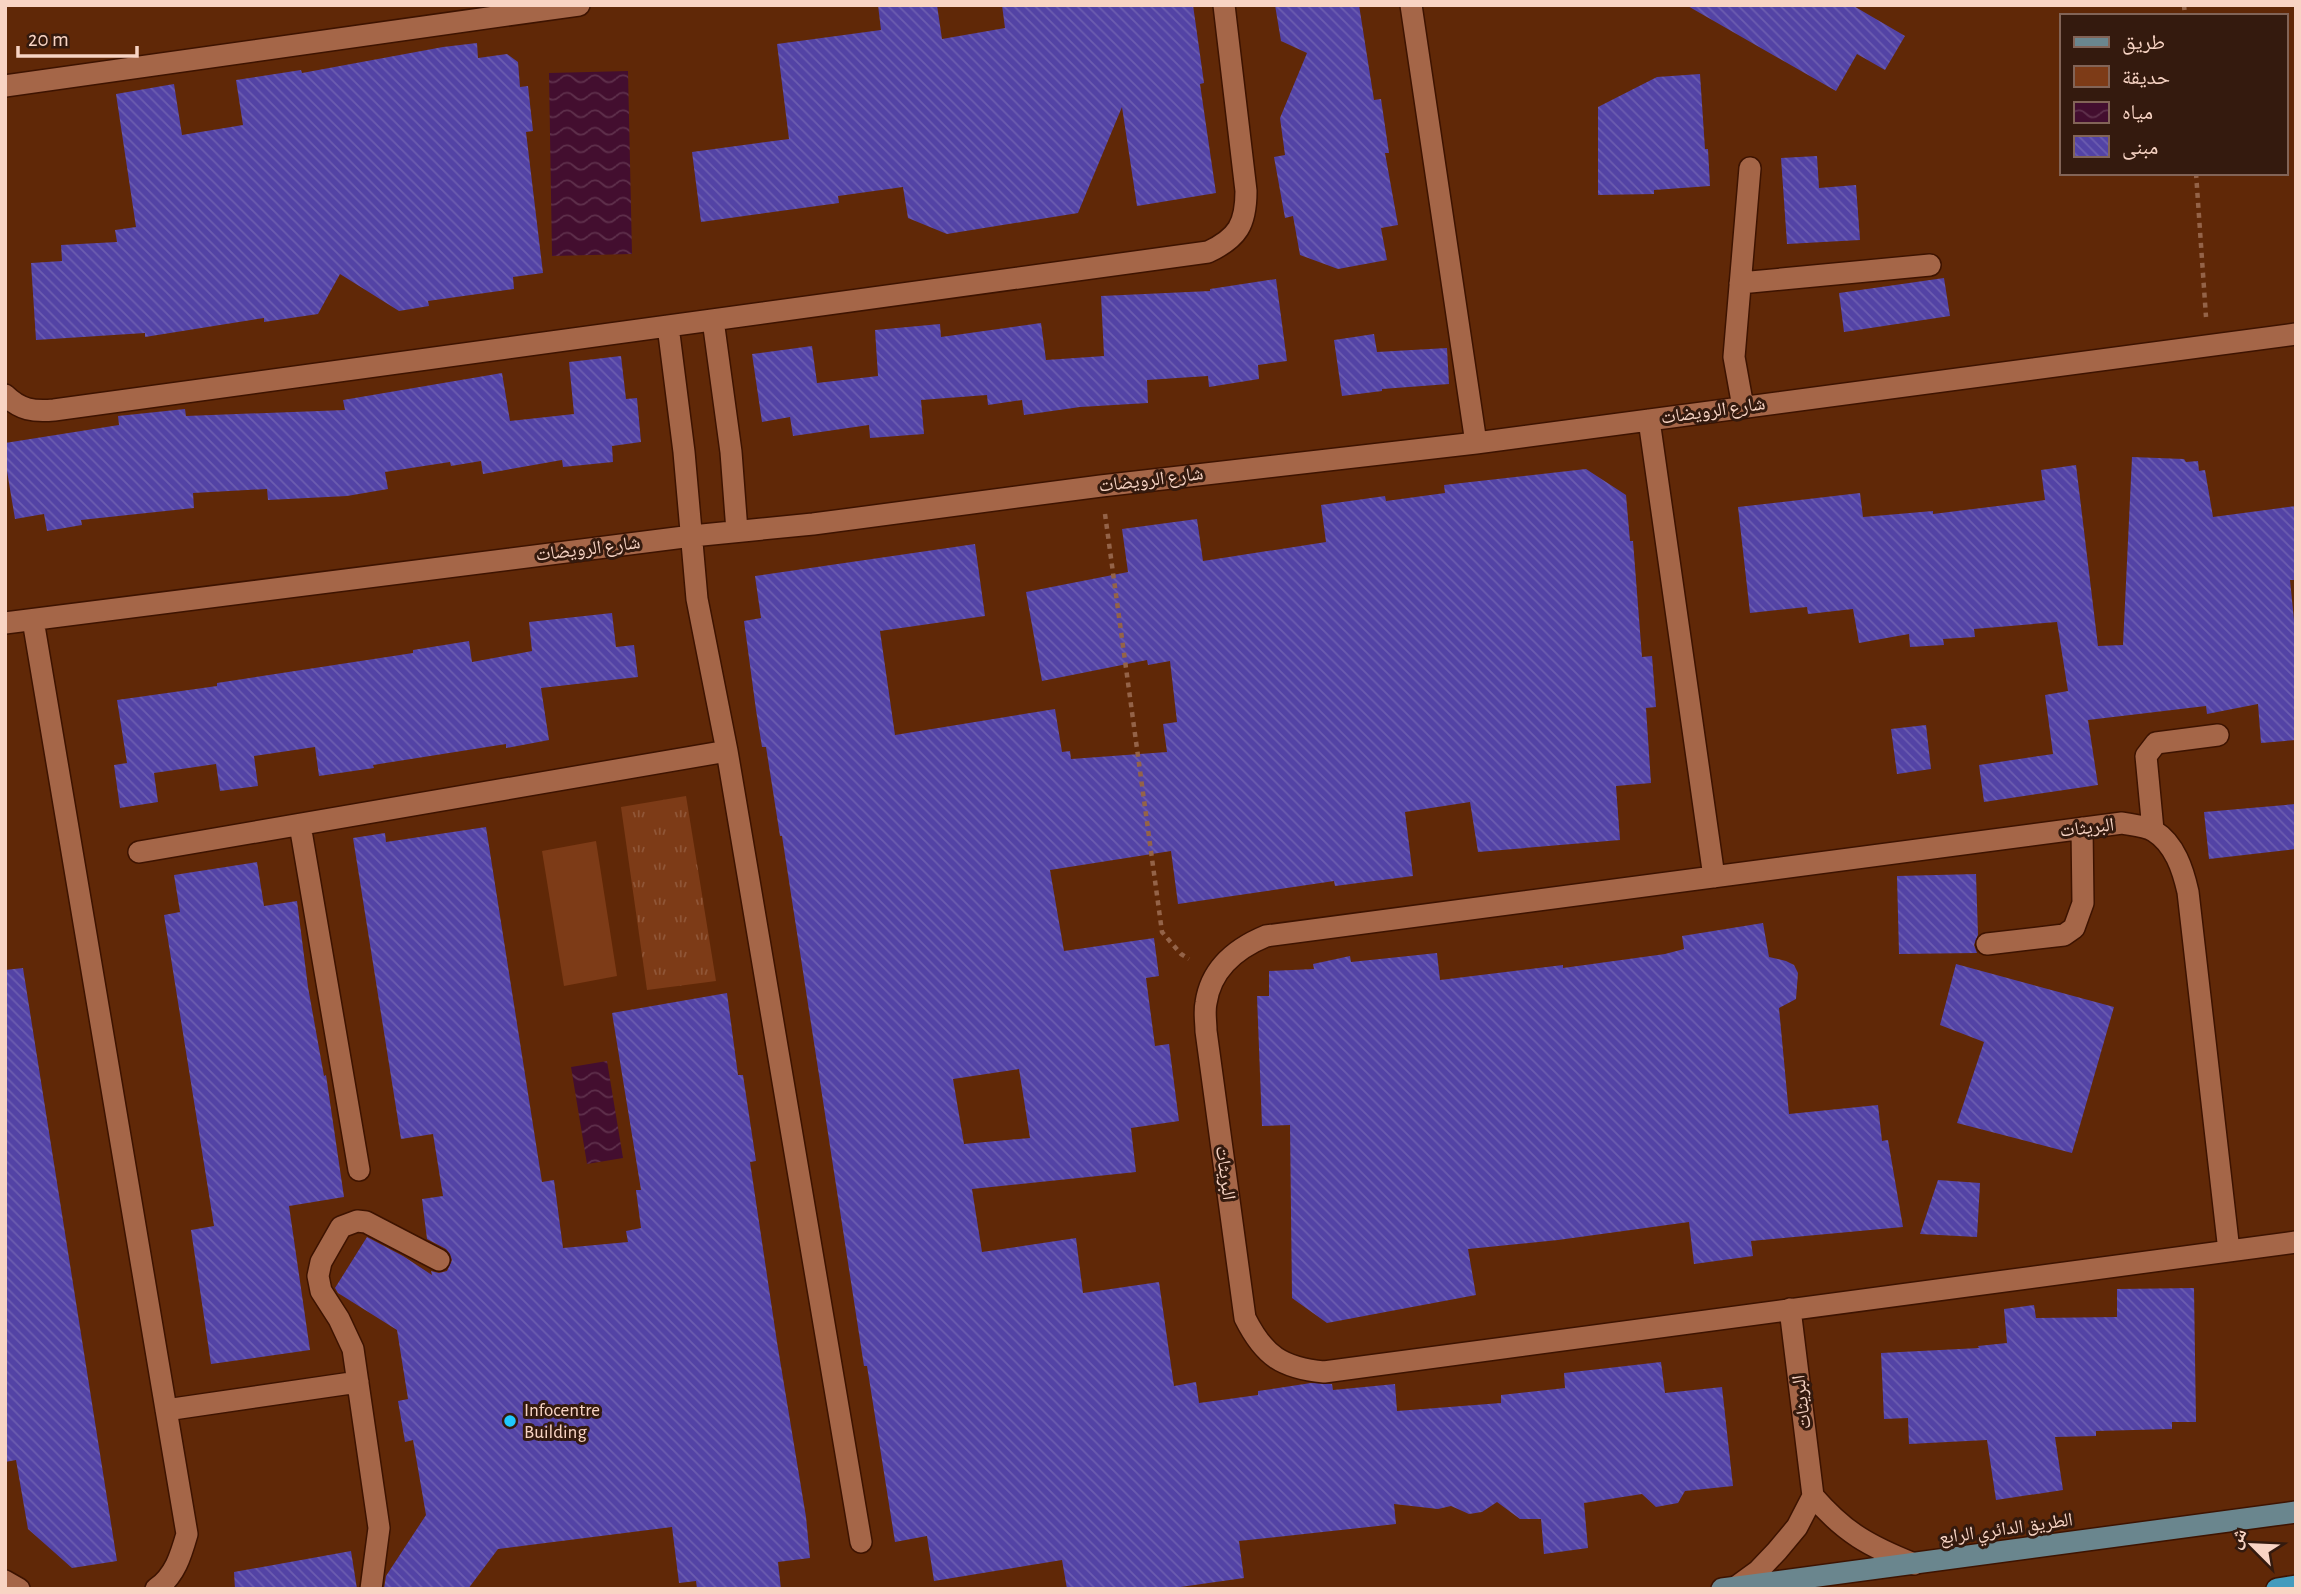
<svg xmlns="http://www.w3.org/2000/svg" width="2301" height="1594" viewBox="0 0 2301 1594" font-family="'Alegreya Sans','Noto Naskh Arabic',sans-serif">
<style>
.grass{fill:url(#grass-tufts)}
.park{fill:#7d3b17}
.water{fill:url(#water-waves)}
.building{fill:url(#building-back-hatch);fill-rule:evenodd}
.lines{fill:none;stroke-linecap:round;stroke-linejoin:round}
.minor-casing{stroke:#3d1300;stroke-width:24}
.major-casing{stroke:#3d1300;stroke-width:24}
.highway-casing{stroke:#3d1300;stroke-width:24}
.path{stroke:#946348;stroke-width:4.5;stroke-dasharray:5 5;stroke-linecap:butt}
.minor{stroke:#a56648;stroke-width:21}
.major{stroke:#6a868e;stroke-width:21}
.highway{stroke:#439cbd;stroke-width:21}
.poi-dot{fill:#20c9fd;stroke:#341a0e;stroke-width:2.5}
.labels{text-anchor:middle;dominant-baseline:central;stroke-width:6;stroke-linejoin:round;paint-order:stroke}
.street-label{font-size:19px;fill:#f8d4c4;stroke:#341a0e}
.poi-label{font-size:19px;fill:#f8d4c4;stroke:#341a0e;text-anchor:start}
</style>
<defs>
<pattern id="grass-tufts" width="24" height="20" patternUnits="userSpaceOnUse" patternTransform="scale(1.75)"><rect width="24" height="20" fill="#7d3b17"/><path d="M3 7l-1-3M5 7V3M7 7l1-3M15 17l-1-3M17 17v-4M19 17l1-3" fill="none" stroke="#905637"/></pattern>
<pattern id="water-waves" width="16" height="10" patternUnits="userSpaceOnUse" patternTransform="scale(1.75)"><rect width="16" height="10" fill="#430e2f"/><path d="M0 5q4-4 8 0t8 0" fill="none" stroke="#5f304c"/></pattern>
<pattern id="building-back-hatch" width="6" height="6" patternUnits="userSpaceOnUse" patternTransform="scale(1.75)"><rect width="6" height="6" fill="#5343a5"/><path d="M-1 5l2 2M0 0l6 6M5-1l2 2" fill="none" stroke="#6c5db0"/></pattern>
</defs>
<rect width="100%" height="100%" fill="#602807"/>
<path class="grass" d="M 686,796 L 716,981 L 647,990 L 621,807 Z"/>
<path class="park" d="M 596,841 L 617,976 L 564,986 L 542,851 Z"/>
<path class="water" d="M 628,71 L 632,254 L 552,256 L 549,73 Z
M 607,1061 L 623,1158 L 587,1164 L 571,1067 Z"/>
<path class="building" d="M 878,5 L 937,5 L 942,39 L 1005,28 L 1002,5 L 1193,5 L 1204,83 L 1200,84 L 1216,193 L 1137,206 L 1122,107 L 1078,213 L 947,234 L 908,218 L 903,187 L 838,196 L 839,203 L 701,222 L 692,152 L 789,139 L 777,44 L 881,30 Z
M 1275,5 L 1359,5 L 1374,100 L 1381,99 L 1389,153 L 1385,153 L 1398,225 L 1381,228 L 1387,260 L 1338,269 L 1300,255 L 1293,216 L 1285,218 L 1274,157 L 1285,155 L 1280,118 L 1307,53 L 1281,41 Z
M 1686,5 L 1852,5 L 1905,36 L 1885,70 L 1857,54 L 1836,91 Z
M 477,43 L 478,58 L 507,54 L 518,62 L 520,87 L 528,86 L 533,131 L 526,132 L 543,273 L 513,277 L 514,289 L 428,301 L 429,306 L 399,311 L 340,274 L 318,314 L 264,322 L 264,318 L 145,337 L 145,333 L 36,340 L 31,263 L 62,261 L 61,245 L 117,242 L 115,230 L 136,227 L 116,94 L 174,84 L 182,135 L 243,125 L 236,80 L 301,70 L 302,73 L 443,47 Z
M 1700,74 L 1705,149 L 1708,149 L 1710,186 L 1654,190 L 1654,194 L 1598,195 L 1598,107 L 1657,77 Z
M 1817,156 L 1819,188 L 1856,185 L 1860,240 L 1787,244 L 1781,158 Z
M 1944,278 L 1950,316 L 1844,332 L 1839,293 Z
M 1276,279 L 1287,361 L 1258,365 L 1259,379 L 1209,387 L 1208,376 L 1147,380 L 1148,403 L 1080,407 L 1024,415 L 1022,400 L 988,405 L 987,395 L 921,400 L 924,434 L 870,438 L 869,425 L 793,436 L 790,417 L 762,422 L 752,354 L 812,346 L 817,383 L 878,376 L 875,330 L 940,324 L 941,337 L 1041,323 L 1046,360 L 1104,356 L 1101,296 L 1210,291 L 1210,289 Z
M 1374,334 L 1377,352 L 1447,348 L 1449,384 L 1382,389 L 1382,391 L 1342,396 L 1334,340 Z
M 621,356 L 626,399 L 637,398 L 641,442 L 612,446 L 613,462 L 563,467 L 562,460 L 483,474 L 481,461 L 451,466 L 450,462 L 385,472 L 388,489 L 347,496 L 268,500 L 267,489 L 193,493 L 194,508 L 81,520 L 82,525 L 47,531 L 44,514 L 15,519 L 5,459 L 5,443 L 119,425 L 118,416 L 185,409 L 186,416 L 345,410 L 343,400 L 502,373 L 510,421 L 574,414 L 569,362 Z
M 2132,457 L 2184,459 L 2186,462 L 2198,461 L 2199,471 L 2205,470 L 2213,517 L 2296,506 L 2296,580 L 2290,580 L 2296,640 L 2296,740 L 2261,743 L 2258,704 L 2207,714 L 2206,706 L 2088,720 L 2098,785 L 1984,802 L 1979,765 L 2053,754 L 2045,695 L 2068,691 L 2057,622 L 1974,629 L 1975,637 L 1943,639 L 1944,645 L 1910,647 L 1909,634 L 1859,643 L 1853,609 L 1808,614 L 1807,607 L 1750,613 L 1738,507 L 1860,493 L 1863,517 L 1933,511 L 1933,514 L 2045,500 L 2041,470 L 2076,465 L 2098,646 L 2123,645 Z
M 1586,469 L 1626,495 L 1630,541 L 1633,541 L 1642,657 L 1652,656 L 1656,707 L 1646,708 L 1651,783 L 1616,786 L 1620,840 L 1478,852 L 1470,802 L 1405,812 L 1413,876 L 1335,886 L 1334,881 L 1178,904 L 1171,851 L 1050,870 L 1064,951 L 1154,938 L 1159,976 L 1146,978 L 1155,1046 L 1169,1044 L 1179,1121 L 1131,1128 L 1136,1172 L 972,1189 L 982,1252 L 1076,1238 L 1083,1293 L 1159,1282 L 1174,1386 L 1196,1382 L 1199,1403 L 1258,1395 L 1258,1391 L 1311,1383 L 1332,1384 L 1333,1390 L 1395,1384 L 1397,1411 L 1501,1403 L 1501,1395 L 1565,1388 L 1564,1373 L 1661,1362 L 1665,1393 L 1722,1387 L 1733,1486 L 1685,1491 L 1678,1503 L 1656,1507 L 1642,1494 L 1584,1503 L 1588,1548 L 1544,1554 L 1541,1519 L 1520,1519 L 1497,1502 L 1482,1512 L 1469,1514 L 1451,1506 L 1438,1509 L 1394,1504 L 1396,1524 L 1239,1541 L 1244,1578 L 1166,1589 L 1067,1589 L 1062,1560 L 934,1581 L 927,1536 L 895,1542 L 867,1366 L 864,1366 L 782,836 L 780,836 L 766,747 L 762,747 L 756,710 L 744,621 L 761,618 L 755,576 L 975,544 L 985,616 L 880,631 L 895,735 L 1055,709 L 1062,752 L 1070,751 L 1071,759 L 1167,752 L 1163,724 L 1177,722 L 1170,661 L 1148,665 L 1147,660 L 1042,681 L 1026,592 L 1128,572 L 1122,529 L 1197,519 L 1203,561 L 1326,542 L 1321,505 L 1385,496 L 1386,501 L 1445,493 L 1444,485 ZM 1019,1069 L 1030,1138 L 964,1144 L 953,1079 Z
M 612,613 L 616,647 L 634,645 L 638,677 L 541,688 L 549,740 L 506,748 L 506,744 L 373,765 L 374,768 L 319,776 L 315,747 L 254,756 L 258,786 L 220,791 L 216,764 L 154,773 L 158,802 L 120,808 L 114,765 L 127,763 L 117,700 L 217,686 L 217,683 L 413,653 L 413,650 L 469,641 L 472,662 L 532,651 L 529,622 Z
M 1926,725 L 1931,769 L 1897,774 L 1891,729 Z
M 2296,804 L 2296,849 L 2209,859 L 2204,812 Z
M 486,827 L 542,1182 L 554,1180 L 563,1248 L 628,1242 L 626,1231 L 641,1228 L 636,1190 L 641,1190 L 612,1013 L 727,993 L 738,1075 L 743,1075 L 756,1161 L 750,1162 L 777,1342 L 806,1517 L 810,1558 L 778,1562 L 781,1589 L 697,1589 L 696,1581 L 679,1583 L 672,1527 L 498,1549 L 468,1589 L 384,1589 L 386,1576 L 426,1515 L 413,1440 L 405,1442 L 398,1401 L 408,1399 L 397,1330 L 338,1293 L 335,1288 L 367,1237 L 403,1256 L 432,1275 L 431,1271 L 439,1273 L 447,1271 L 452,1260 L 450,1254 L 446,1249 L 427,1239 L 422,1199 L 443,1196 L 433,1134 L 401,1139 L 353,838 L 385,833 L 386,842 Z
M 257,862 L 264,906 L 297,901 L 308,987 L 324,1076 L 326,1075 L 344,1197 L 289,1206 L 310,1350 L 211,1364 L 191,1230 L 214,1226 L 164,915 L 180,912 L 174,875 Z
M 1976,874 L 1978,935 L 1974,945 L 1977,953 L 1899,954 L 1897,876 Z
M 1763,923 L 1769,957 L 1786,961 L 1794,965 L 1798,973 L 1796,999 L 1779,1008 L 1789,1114 L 1878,1105 L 1882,1141 L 1888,1140 L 1903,1227 L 1751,1241 L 1753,1256 L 1694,1264 L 1689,1222 L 1558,1240 L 1468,1249 L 1476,1295 L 1327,1323 L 1292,1298 L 1290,1125 L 1262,1126 L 1257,996 L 1269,996 L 1269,971 L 1314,969 L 1313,964 L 1350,956 L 1351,962 L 1437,953 L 1440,980 L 1563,965 L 1563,968 L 1665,954 L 1684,949 L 1682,936 Z
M 1956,964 L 2114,1007 L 2072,1153 L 1957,1123 L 1984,1042 L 1940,1025 Z
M 23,968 L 117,1561 L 72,1568 L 28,1529 L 16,1460 L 5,1462 L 5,970 Z
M 1938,1180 L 1980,1183 L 1977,1237 L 1920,1234 Z
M 2194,1288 L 2196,1422 L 2172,1422 L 2172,1429 L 2096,1431 L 2096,1436 L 2055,1437 L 2063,1490 L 1996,1500 L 1987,1440 L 1909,1444 L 1908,1418 L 1884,1419 L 1881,1353 L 1979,1348 L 1978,1346 L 2007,1343 L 2004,1309 L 2034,1305 L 2036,1318 L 2117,1317 L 2117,1289 Z
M 351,1551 L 357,1589 L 235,1589 L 234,1572 Z"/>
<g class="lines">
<g class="minor-casing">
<path id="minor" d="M 1411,5 L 1476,443
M 5,86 L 579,5
M 1740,283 L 1930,265
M 713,320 L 731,452 L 737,531
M 668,326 L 684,452 L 697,599 L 727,751 L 861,1542
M 5,395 C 20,410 34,412 54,410 L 1208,252 C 1238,238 1246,224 1246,191 L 1224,5
M 1743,407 L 1734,357 L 1750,168
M 1649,420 L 1714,877
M 33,620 L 187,1534 C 181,1555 175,1576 156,1589
M 5,623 L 692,536 L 813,524 L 1101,486 L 1476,443 L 2296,334
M 300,825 L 359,1170
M 2153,830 L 2146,756 L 2156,743 L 2218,735
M 139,852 L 727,751
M 1987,944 L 2064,935 L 2074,928 L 2083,903 L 2082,828
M 2229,1251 L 2188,892 C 2183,870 2175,844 2154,831 C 2146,826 2132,825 2122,823 L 1266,936 C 1237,948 1211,968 1206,1003 C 1204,1012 1206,1022 1206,1031 L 1245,1318 C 1264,1356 1282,1368 1324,1372 C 1648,1326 1972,1283 2296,1242
M 166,1410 L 358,1382
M 1813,1496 C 1845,1533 1869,1546 1914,1564
M 5,1581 L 19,1589
M 1736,1587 L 1758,1571 L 1777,1551 L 1797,1527 L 1813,1496 L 1790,1309
M 371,1589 L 379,1528 L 353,1349 L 339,1319 L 321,1291 L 318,1276 L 321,1262 L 341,1227 L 357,1221 L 366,1222 L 439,1260"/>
</g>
<g class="major-casing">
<path id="major" d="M 1722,1589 L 2296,1512"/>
</g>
<g class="highway-casing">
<path id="highway" d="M 2277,1589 L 2296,1586"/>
</g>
<path class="path" d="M 2184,5 L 2185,16
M 2196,173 L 2206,317
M 1105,514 L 1162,932 L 1181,954 L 1189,959"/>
<use href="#minor" class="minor"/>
<use href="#major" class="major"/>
<use href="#highway" class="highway"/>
</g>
<circle class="poi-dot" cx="510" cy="1421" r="7"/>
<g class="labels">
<g class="street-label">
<text transform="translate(1713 411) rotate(-8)">شارع الرويضات</text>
<text transform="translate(1151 480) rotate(-7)">شارع الرويضات</text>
<text transform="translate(588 549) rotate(-7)">شارع الرويضات</text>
<text transform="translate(2087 828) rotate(-7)">البريثات</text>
<text transform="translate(1225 1173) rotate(82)">البريثات</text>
<text transform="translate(1802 1402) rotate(-97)">البريثات</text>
<text transform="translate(2006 1529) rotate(-8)">الطريق الدائري الرابع</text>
</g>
<g class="poi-label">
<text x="524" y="1410">Infocentre<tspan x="524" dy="22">Building</tspan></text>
</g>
</g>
<rect width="2301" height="1594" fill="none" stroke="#f8d4c4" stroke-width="14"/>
<rect x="2060" y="14" width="228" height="161" fill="#341a0e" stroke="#826457" stroke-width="2"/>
<rect x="2074" y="37" width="35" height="10" fill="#6a868e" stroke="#826457" stroke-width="2"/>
<text x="2122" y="49" font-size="21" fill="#f8d4c4">طريق</text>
<rect x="2074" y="66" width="35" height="21" fill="#7d3b17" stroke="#826457" stroke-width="2"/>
<text x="2122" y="84" font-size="21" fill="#f8d4c4">حديقة</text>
<rect x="2074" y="102" width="35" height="21" fill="url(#water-waves)" stroke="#826457" stroke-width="2"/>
<text x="2122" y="119" font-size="21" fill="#f8d4c4">مياه</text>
<rect x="2074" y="136" width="35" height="21" fill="url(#building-back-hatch)" stroke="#826457" stroke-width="2"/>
<text x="2122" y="154" font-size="21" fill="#f8d4c4">مبنى</text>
<g transform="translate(2252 1545) rotate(294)" stroke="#341a0e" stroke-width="5" paint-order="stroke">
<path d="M0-5L12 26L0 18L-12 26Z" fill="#f8d4c4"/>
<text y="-10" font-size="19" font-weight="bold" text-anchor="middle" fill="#f8d4c4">ش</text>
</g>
<path d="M18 46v10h119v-10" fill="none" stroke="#f8d4c4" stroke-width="3.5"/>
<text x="28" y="46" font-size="21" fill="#f8d4c4" stroke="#341a0e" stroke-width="5" paint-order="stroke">20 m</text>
</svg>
